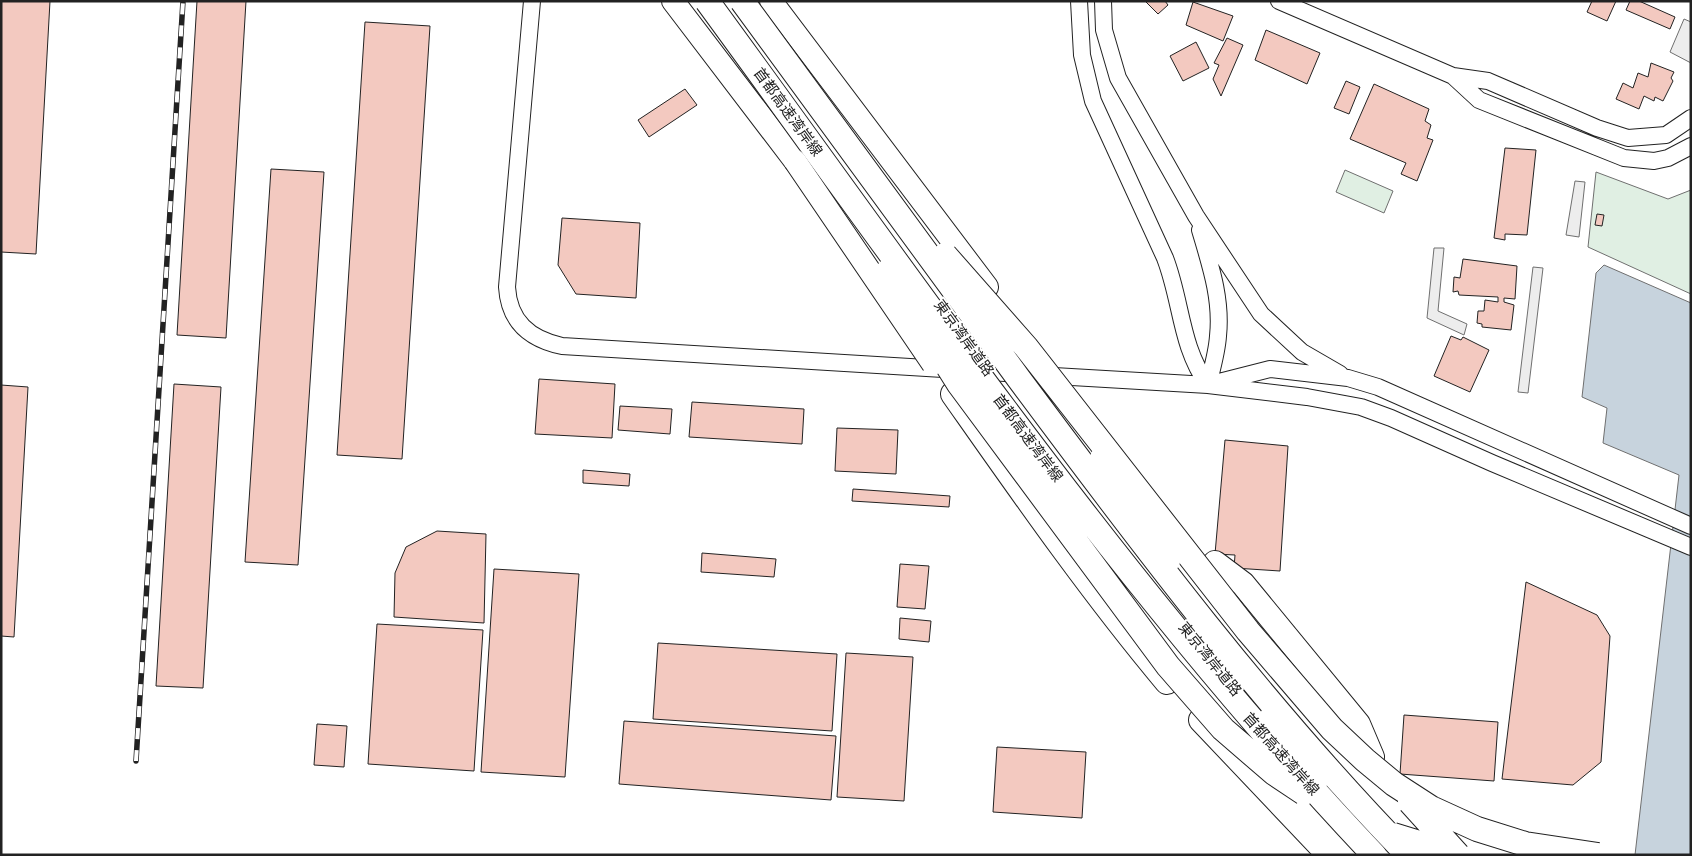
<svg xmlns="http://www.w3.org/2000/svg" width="1692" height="856" viewBox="0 0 1692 856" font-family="Cabin,'Noto Sans JP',sans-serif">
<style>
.green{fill:#e0efe3;stroke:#6f6f6f}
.parking{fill:#ededed;stroke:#6f6f6f}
.water{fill:#c7d3dd;stroke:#6f6f6f}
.building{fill:#f3c9c0;stroke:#222}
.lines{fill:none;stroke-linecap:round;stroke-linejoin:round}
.tertiary-casing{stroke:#222;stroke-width:18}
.trunk-casing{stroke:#222;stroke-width:24}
.motorway-casing{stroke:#222;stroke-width:26}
.tertiary{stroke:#fff;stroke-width:16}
.trunk{stroke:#fff;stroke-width:22}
.motorway{stroke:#fff;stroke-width:24}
.rail-casing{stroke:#222;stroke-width:5.5}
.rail{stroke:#fff;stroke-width:4;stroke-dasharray:11;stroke-linecap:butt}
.trunk-bridge-casing{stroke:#222;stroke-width:24;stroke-linecap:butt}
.motorway-bridge-casing{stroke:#222;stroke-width:26;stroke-linecap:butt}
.trunk-bridge{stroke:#fff;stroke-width:22}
.motorway-bridge{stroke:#fff;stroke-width:24}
.labels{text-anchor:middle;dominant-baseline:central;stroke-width:4;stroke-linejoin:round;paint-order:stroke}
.street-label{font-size:15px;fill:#222;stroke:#fff}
</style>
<rect width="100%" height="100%" fill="#fff"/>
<path class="green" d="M 1345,170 L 1393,191 L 1384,213 L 1336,192 Z
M 1596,172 L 1668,199 L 1691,190 L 1691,294 L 1588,247 Z"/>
<path class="parking" d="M 1684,19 L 1691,22 L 1691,63 L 1670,52 Z
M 1575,181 L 1585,182 L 1579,237 L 1566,235 Z
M 1434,248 L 1444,248 L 1438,311 L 1467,324 L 1464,335 L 1427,318 Z
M 1533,267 L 1543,268 L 1528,393 L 1518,392 Z"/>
<path class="water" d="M 1604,265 L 1691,303 L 1691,855 L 1635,855 L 1679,475 L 1603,443 L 1607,408 L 1582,397 L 1596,273 Z"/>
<path class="building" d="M 1,1 L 50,1 L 36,254 L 1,252 Z
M 197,1 L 246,1 L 226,338 L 177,335 Z
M 1145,1 L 1165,1 L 1168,5 L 1158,14 Z
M 1592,1 L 1616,1 L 1607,21 L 1587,12 Z
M 1630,1 L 1639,1 L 1675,17 L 1670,29 L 1626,10 Z
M 1193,2 L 1233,16 L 1223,41 L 1186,25 Z
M 365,22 L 430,26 L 402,459 L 337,455 Z
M 1266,30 L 1320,53 L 1307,84 L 1255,60 Z
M 1227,38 L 1243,45 L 1221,96 L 1213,79 L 1219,65 L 1214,63 Z
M 1196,42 L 1209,68 L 1183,81 L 1170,56 Z
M 1651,63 L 1674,72 L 1671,78 L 1673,81 L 1663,101 L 1655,97 L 1654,101 L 1644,96 L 1639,109 L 1616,99 L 1623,83 L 1633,88 L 1638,73 L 1648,77 Z
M 1346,81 L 1360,87 L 1349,114 L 1334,108 Z
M 1374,84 L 1429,109 L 1425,121 L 1431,125 L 1427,138 L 1433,140 L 1417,181 L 1401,174 L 1406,163 L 1350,139 Z
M 685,89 L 697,105 L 649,137 L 638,120 Z
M 1505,148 L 1536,150 L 1527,235 L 1505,234 L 1505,240 L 1494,238 Z
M 271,169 L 324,172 L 298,565 L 245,562 Z
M 1597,214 L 1604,215 L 1602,226 L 1595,225 Z
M 562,218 L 640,223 L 636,298 L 576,294 L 558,265 Z
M 1463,259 L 1517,266 L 1515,299 L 1504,298 L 1504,302 L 1514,305 L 1511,330 L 1482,327 L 1482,324 L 1477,323 L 1478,311 L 1484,311 L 1485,300 L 1498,302 L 1498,297 L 1459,295 L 1458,291 L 1453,292 L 1454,277 L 1460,278 Z
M 1451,336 L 1461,340 L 1463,337 L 1489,350 L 1470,392 L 1434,376 Z
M 539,379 L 615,384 L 612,438 L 535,434 Z
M 174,384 L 221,387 L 203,688 L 156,686 Z
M 1,385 L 28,387 L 14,637 L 1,636 Z
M 692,402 L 804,409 L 802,444 L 689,437 Z
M 620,406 L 672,409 L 670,434 L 618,430 Z
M 837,428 L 898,430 L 896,474 L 835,471 Z
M 1225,440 L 1288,446 L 1280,571 L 1234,568 L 1235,555 L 1215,554 Z
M 583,470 L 630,474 L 629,486 L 583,483 Z
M 853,489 L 950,496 L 949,507 L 852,501 Z
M 437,531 L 486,534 L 484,623 L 394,617 L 395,573 L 406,547 Z
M 702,553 L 776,559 L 774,577 L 701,572 Z
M 900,564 L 929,566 L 925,609 L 897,607 Z
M 494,569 L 579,574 L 565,777 L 481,772 Z
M 1526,582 L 1597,615 L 1610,636 L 1601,762 L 1573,785 L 1502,779 Z
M 900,618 L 931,621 L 929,642 L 899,639 Z
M 377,624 L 483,630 L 474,771 L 368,764 Z
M 658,643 L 837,654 L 832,731 L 653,719 Z
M 846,653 L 913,657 L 904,801 L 837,797 Z
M 1404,715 L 1498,722 L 1494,781 L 1400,774 Z
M 624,721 L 836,736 L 831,800 L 619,784 Z
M 317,724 L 347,726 L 344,767 L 314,765 Z
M 997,747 L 1086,752 L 1082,818 L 993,812 Z"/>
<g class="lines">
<g class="tertiary-casing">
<path id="tertiary" d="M 532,1 L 507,287 C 509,321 529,339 562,346 L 943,369
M 1079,1 L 1082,55 L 1093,101 L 1165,258 C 1182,302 1180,346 1208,385
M 1103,1 L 1104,30 L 1118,78 L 1196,216 L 1261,314 L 1302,352 L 1340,374
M 1279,1 L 1453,76 L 1488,81 L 1597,128 L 1628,138 L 1666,135 L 1691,118
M 1453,76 L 1479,100 L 1624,158 L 1654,161 L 1668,158 L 1691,146
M 1200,230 C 1210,264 1222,299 1218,336 C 1217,352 1212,369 1208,385
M 970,371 L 1208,385 L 1307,397 L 1361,407 L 1391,418 L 1492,463 L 1691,547
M 1215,383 L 1270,369 L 1348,378 L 1378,387 L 1691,526"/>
</g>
<g class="trunk-casing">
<path id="trunk" d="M 673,1 L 795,161
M 771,1 L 987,287
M 1123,589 L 1266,753
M 1290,781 L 1356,855"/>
</g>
<g class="motorway-casing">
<path id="motorway" d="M 953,394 C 1022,492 1090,590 1167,682
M 1215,563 L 1243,584 L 1358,724 L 1372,757
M 1201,720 L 1329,855"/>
</g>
<use href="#tertiary" class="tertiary"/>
<use href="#trunk" class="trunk"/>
<use href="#motorway" class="motorway"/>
<g class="rail-casing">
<path id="rail" d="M 136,761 L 183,1"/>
</g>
<use href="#rail" class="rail"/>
<g class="trunk-bridge-casing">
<path id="trunk-bridge" d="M 795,161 L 933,364
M 1101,458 L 1169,561
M 1270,718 L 1318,779"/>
</g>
<g class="motorway-bridge-casing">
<path id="motorway-bridge" d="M 707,1 C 920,292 1125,592 1374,855
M 742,1 C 834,127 926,253 1019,379 C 1141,543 1265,708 1408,855
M 945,255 L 1026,347 L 1248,631 L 1332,729 L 1365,760 L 1394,784 L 1431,808 L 1477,829 L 1525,844 L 1598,855
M 888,271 L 959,384 L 1168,666 L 1223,729 L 1274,773 L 1304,793
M 1410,802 L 1458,855
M 1393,835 L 1458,855"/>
</g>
<use href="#trunk-bridge" class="trunk-bridge"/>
<use href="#motorway-bridge" class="motorway-bridge"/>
</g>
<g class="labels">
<g class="street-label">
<text transform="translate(788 112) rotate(54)">首都高速湾岸線</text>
<text transform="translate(964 338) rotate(54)">東京湾岸道路</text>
<text transform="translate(1028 438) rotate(53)">首都高速湾岸線</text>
<text transform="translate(1210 659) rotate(51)">東京湾岸道路</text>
<text transform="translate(1281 754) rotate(48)">首都高速湾岸線</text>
</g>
</g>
<rect width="1692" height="856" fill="none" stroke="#222222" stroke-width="5"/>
</svg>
